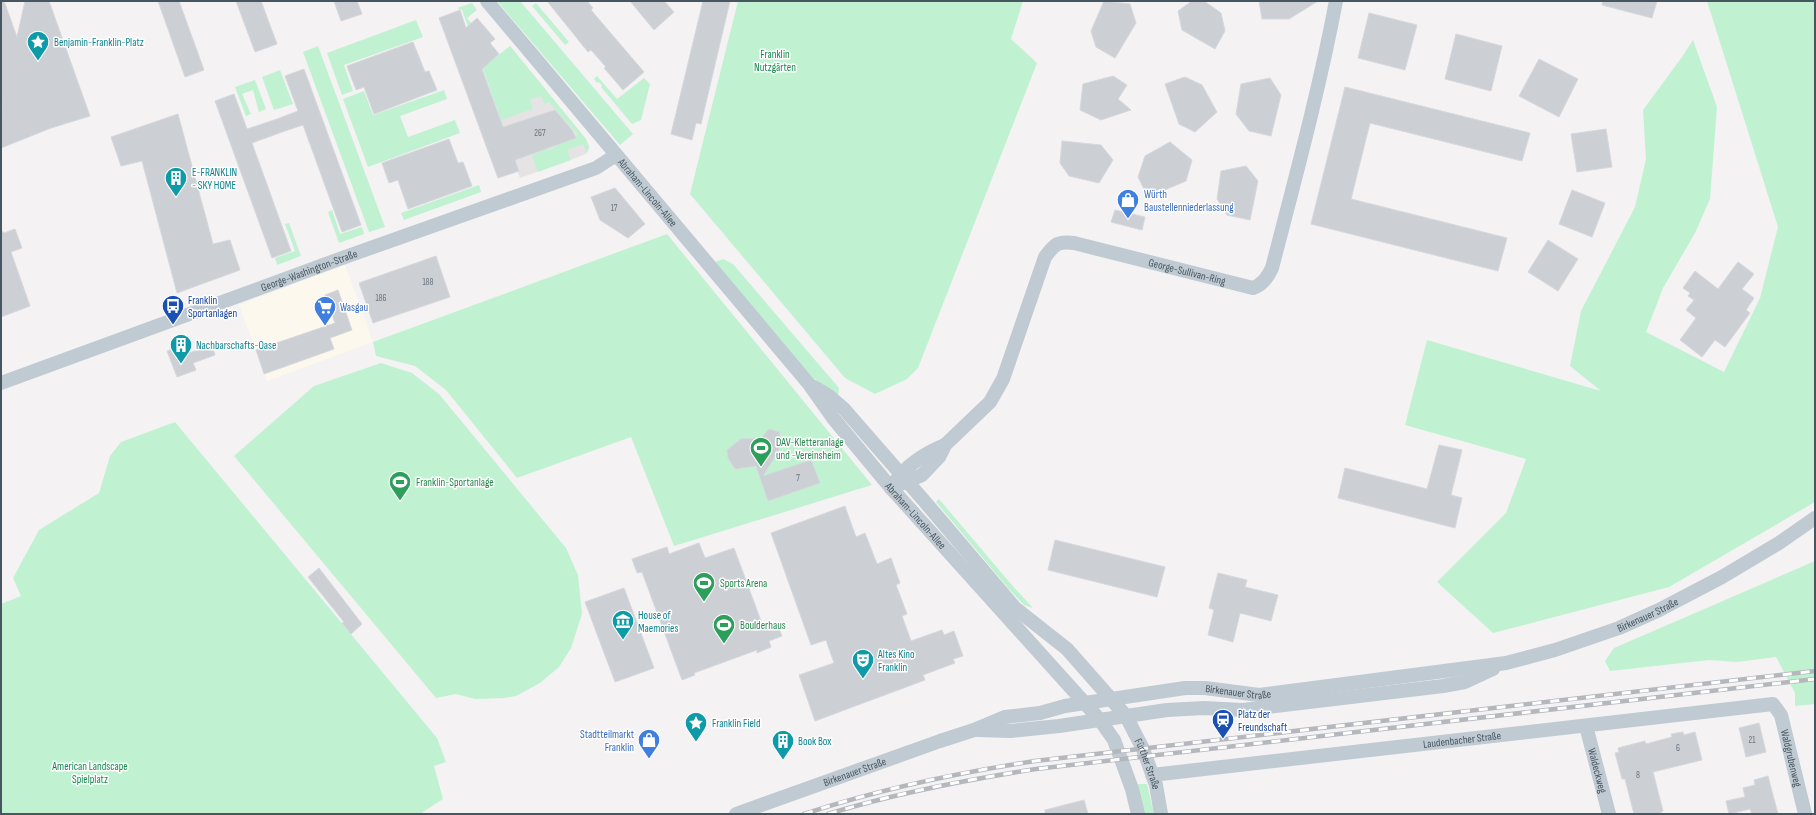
<svg xmlns="http://www.w3.org/2000/svg" width="1816" height="815" viewBox="0 0 1816 815" font-family="'Sofia Sans Condensed',sans-serif">
<style>
.commercial{fill:#fdf8ed}
.education{fill:#e5e3e4}
.green{fill:#c0f2d2}
.building{fill:#cccfd4;stroke:#d6d8dd}
.lines{fill:none;stroke-linecap:round;stroke-linejoin:round}
.minor{stroke:#bfcad2;stroke-width:14}
.rail-casing{stroke:#b4b7bc;stroke-width:4.5}
.rail{stroke:#fff;stroke-width:3;stroke-dasharray:9;stroke-linecap:butt}
.labels{text-anchor:middle;dominant-baseline:central;stroke-width:3;stroke-linejoin:round;paint-order:stroke}
.number-label{font-size:9px;fill:#69747e}
.culture-label{font-size:11px;fill:#0d838f;stroke:#fff;text-anchor:start}
.park-label{font-size:11px;fill:#13884b;stroke:#fff}
.street-label{font-size:11px;fill:#485661;stroke:#fff}
.shop-label{font-size:11px;fill:#366cbe;stroke:#fff;text-anchor:start}
.transit-label{font-size:11px;fill:#164399;stroke:#fff;text-anchor:start}
.leisure-label{font-size:11px;fill:#27864d;stroke:#fff;text-anchor:start}
</style>
<rect width="100%" height="100%" fill="#f4f2f2"/>
<path class="commercial" d="M 345,265 L 373,342 L 267,381 L 239,305 Z"/>
<path class="education" d="M 510,46 L 586,139 L 589,147 L 587,153 L 581,156 L 520,178 L 496,113 L 501,111 Z"/>
<path class="green" d="M 497,1 L 520,1 L 633,134 L 620,145 Z
M 738,1 L 1023,1 L 1011,39 L 1037,63 L 918,368 L 907,379 L 875,394 L 845,378 L 690,194 Z
M 1707,1 L 1815,1 L 1815,502 L 1669,587 L 1493,633 L 1437,582 L 1506,513 L 1526,459 L 1405,425 L 1427,340 L 1601,391 L 1570,366 L 1581,311 L 1635,207 L 1646,159 L 1643,110 L 1682,57 L 1693,40 L 1717,107 L 1710,199 L 1695,233 L 1663,288 L 1646,332 L 1724,372 L 1760,298 L 1778,227 Z
M 472,3 L 477,10 L 467,18 L 481,35 L 476,41 L 492,60 L 510,46 L 586,139 L 589,147 L 587,153 L 583,144 L 567,150 L 571,160 L 538,172 L 532,155 L 537,154 L 537,150 L 546,147 L 548,150 L 556,147 L 556,144 L 566,140 L 567,142 L 576,139 L 576,136 L 578,135 L 549,102 L 544,104 L 541,96 L 530,99 L 533,109 L 501,120 L 462,10 L 457,8 Z
M 536,3 L 569,42 L 565,45 L 532,6 Z
M 416,20 L 423,37 L 344,65 L 353,91 L 342,95 L 327,53 Z
M 318,46 L 385,227 L 369,232 L 303,52 Z
M 280,70 L 293,104 L 274,110 L 262,77 Z
M 597,76 L 617,99 L 644,78 L 650,84 L 641,120 L 632,124 L 601,87 L 602,86 L 599,82 L 597,83 L 594,79 Z
M 255,80 L 266,109 L 259,112 L 253,90 L 242,94 L 251,114 L 246,116 L 235,87 Z
M 444,90 L 447,99 L 400,116 L 408,137 L 455,120 L 460,133 L 368,167 L 343,99 L 364,91 L 373,115 Z
M 479,185 L 481,192 L 404,220 L 401,213 Z
M 332,210 L 340,234 L 362,227 L 364,234 L 339,243 L 328,212 Z
M 289,223 L 301,256 L 277,265 L 275,258 L 295,251 L 285,224 Z
M 667,234 L 872,485 L 674,546 L 631,437 L 517,478 L 446,390 L 415,366 L 376,356 L 373,342 Z
M 723,259 L 733,264 L 839,388 L 838,396 L 813,378 L 715,262 Z
M 381,363 L 412,373 L 439,394 L 566,548 L 578,575 L 582,614 L 571,648 L 559,667 L 540,683 L 516,696 L 504,698 L 475,699 L 456,694 L 436,698 L 234,456 L 314,386 Z
M 175,422 L 437,738 L 446,762 L 434,766 L 443,799 L 420,814 L 1,814 L 1,604 L 21,596 L 13,578 L 39,530 L 99,493 L 110,456 L 121,442 Z
M 939,499 L 1011,584 L 1033,608 L 1024,605 L 1008,588 L 936,502 Z
M 1815,561 L 1815,704 L 1795,706 L 1795,693 L 1776,657 L 1737,662 L 1709,660 L 1610,671 L 1605,661 L 1614,648 Z
M 1137,784 L 1147,784 L 1154,814 L 1144,814 Z"/>
<path class="building" d="M 1,1 L 4,1 L 17,37 L 25,1 L 49,1 L 90,116 L 51,128 L 1,148 L 2,103 L 1,99 Z
M 158,1 L 179,1 L 204,70 L 185,77 Z
M 236,1 L 261,1 L 277,44 L 255,52 Z
M 334,1 L 357,1 L 362,14 L 341,21 Z
M 547,1 L 587,1 L 593,8 L 591,10 L 644,72 L 623,90 L 604,68 L 606,67 L 591,50 L 588,52 Z
M 630,1 L 664,1 L 674,12 L 654,30 Z
M 703,1 L 730,1 L 701,124 L 696,123 L 692,140 L 671,134 Z
M 1104,1 L 1130,4 L 1136,23 L 1115,58 L 1096,47 L 1091,31 Z
M 1192,1 L 1204,1 L 1221,13 L 1225,31 L 1215,49 L 1182,30 L 1178,11 Z
M 1259,1 L 1318,1 L 1289,19 L 1262,19 Z
M 1603,1 L 1657,1 L 1652,18 L 1602,5 Z
M 460,10 L 466,28 L 477,18 L 495,39 L 490,43 L 499,54 L 482,69 L 503,127 L 555,110 L 572,130 L 576,138 L 515,160 L 519,171 L 498,178 L 439,18 Z
M 1369,13 L 1417,25 L 1405,70 L 1358,58 Z
M 1456,34 L 1502,46 L 1491,91 L 1445,79 Z
M 413,42 L 425,72 L 429,71 L 437,90 L 374,114 L 364,87 L 356,90 L 347,66 Z
M 1539,59 L 1578,79 L 1559,117 L 1519,96 Z
M 304,69 L 361,225 L 342,232 L 303,125 L 285,131 L 252,143 L 291,251 L 272,258 L 215,101 L 234,94 L 247,129 L 277,119 L 298,111 L 285,76 Z
M 1113,76 L 1127,85 L 1118,99 L 1131,110 L 1101,120 L 1080,110 L 1083,84 Z
M 1185,77 L 1202,85 L 1217,112 L 1195,132 L 1179,124 L 1165,84 Z
M 1270,78 L 1281,95 L 1271,136 L 1249,131 L 1236,114 L 1241,84 Z
M 1345,87 L 1530,133 L 1522,161 L 1370,123 L 1351,199 L 1507,238 L 1498,271 L 1311,224 Z
M 178,114 L 213,244 L 230,240 L 240,270 L 177,293 L 142,161 L 121,166 L 111,137 Z
M 1606,129 L 1612,167 L 1577,172 L 1571,134 Z
M 449,139 L 458,163 L 463,162 L 472,186 L 408,209 L 398,180 L 389,183 L 382,163 Z
M 1062,141 L 1101,145 L 1113,160 L 1099,183 L 1069,176 L 1060,163 Z
M 1170,142 L 1192,160 L 1186,181 L 1148,197 L 1138,177 L 1145,156 Z
M 1246,166 L 1258,181 L 1250,220 L 1227,215 L 1217,199 L 1221,171 Z
M 615,188 L 645,224 L 628,238 L 600,220 L 591,197 Z
M 1572,190 L 1605,203 L 1592,237 L 1559,224 Z
M 1115,210 L 1145,217 L 1142,230 L 1111,222 Z
M 15,229 L 22,248 L 11,252 L 30,306 L 1,317 L 1,230 L 4,233 Z
M 1548,240 L 1578,259 L 1558,291 L 1528,272 Z
M 436,256 L 450,297 L 373,323 L 359,283 Z
M 1738,262 L 1754,274 L 1742,289 L 1754,298 L 1746,310 L 1750,313 L 1725,347 L 1715,340 L 1702,357 L 1680,340 L 1696,318 L 1686,310 L 1694,300 L 1688,296 L 1690,293 L 1683,288 L 1695,271 L 1718,289 Z
M 338,290 L 352,330 L 330,338 L 334,349 L 264,374 L 256,350 L 335,323 L 325,295 Z
M 186,344 L 189,353 L 212,345 L 215,355 L 193,363 L 196,370 L 177,377 L 167,351 Z
M 769,429 L 780,432 L 779,450 L 763,476 L 811,460 L 820,483 L 768,501 L 756,466 L 735,469 L 728,458 L 727,450 L 741,439 L 761,438 Z
M 1439,445 L 1462,450 L 1451,495 L 1462,498 L 1455,528 L 1338,498 L 1345,468 L 1427,489 Z
M 845,506 L 856,537 L 865,533 L 877,564 L 891,558 L 900,583 L 896,585 L 907,614 L 902,616 L 911,641 L 942,630 L 944,635 L 954,631 L 963,656 L 953,659 L 955,663 L 923,675 L 925,680 L 815,721 L 799,675 L 834,663 L 826,640 L 811,645 L 771,533 Z
M 1055,540 L 1165,567 L 1157,597 L 1048,570 Z
M 699,543 L 705,558 L 734,548 L 764,629 L 777,624 L 782,636 L 769,641 L 771,647 L 757,653 L 757,650 L 694,673 L 695,675 L 682,680 L 642,572 L 637,573 L 632,559 L 667,547 L 669,554 Z
M 319,568 L 362,624 L 351,634 L 342,623 L 344,622 L 308,577 Z
M 1218,573 L 1247,580 L 1245,587 L 1278,595 L 1271,621 L 1240,613 L 1233,642 L 1208,635 L 1214,610 L 1209,608 Z
M 624,588 L 654,668 L 615,682 L 585,602 Z
M 1759,723 L 1766,752 L 1746,757 L 1739,728 Z
M 1683,732 L 1684,735 L 1695,732 L 1702,760 L 1653,772 L 1663,811 L 1661,812 L 1661,814 L 1634,814 L 1625,779 L 1622,779 L 1615,753 L 1619,752 L 1618,748 L 1645,741 L 1646,744 L 1672,737 L 1671,734 Z
M 1768,776 L 1778,814 L 1752,814 L 1750,809 L 1729,814 L 1726,801 L 1745,797 L 1743,788 L 1755,785 L 1754,780 Z
M 1084,800 L 1088,814 L 1045,814 L 1045,810 Z"/>
<g class="lines">
<g class="minor">
<path id="s1" d="M 487,1 L 809,384 L 833,418 L 891,488 L 1100,720 L 1114,740 L 1132,789 L 1138,814"/>
<path id="s2" d="M 1,383 L 345,257 L 596,168 L 616,155"/>
<path id="s3" d="M 814,387 L 829,396 L 844,409 L 926,503 L 1015,608 L 1067,649 L 1126,716 L 1143,749 L 1156,785 L 1161,814"/>
<path d="M 895,482 C 907,465 925,453 945,445"/>
<path id="s4" d="M 891,488 L 922,475 L 939,457 L 945,445 L 990,402 L 1003,379 L 1045,257 C 1055,244 1057,241 1074,243 L 1253,288 C 1263,284 1267,278 1272,268 C 1295,179 1319,91 1336,1"/>
<path id="s5" d="M 1586,726 L 1609,814"/>
<path d="M 978,730 L 1010,731 L 1059,726 L 1167,710 L 1204,708 L 1243,710 L 1443,686 L 1465,682 L 1493,669"/>
<path id="s6" d="M 1152,775 L 1773,704 L 1781,715 L 1805,814"/>
<path id="s7" d="M 736,814 L 940,741 L 974,730 L 1005,717 L 1040,713 L 1065,706 L 1185,688 L 1205,688 L 1259,695 L 1506,663 L 1555,650 L 1619,628 L 1659,610 L 1722,577 L 1779,543 L 1815,518"/>
</g>
<g class="rail-casing">
<path id="rail" d="M 804,814 C 880,789 956,773 1035,761 L 1815,671
M 828,814 C 896,793 965,780 1036,769 L 1815,679"/>
</g>
<use href="#rail" class="rail"/>
</g>
<defs>
<g id="sight-pin" transform="scale(1.15)"><path d="M0 17L-7.5 6A9.5 9.5 0 1 1 7.5 6Z" fill="#0f9aa8" stroke="#fff"/><path d="M0-6L1.8-2.2L6-1.7L2.9 1.2L3.7 5.4L0 3.3L-3.7 5.4L-2.9 1.2L-6-1.7L-1.8-2.2Z" fill="#fff"/></g>
<g id="building-pin" transform="scale(1.15)"><path d="M0 17L-7.5 6A9.5 9.5 0 1 1 7.5 6Z" fill="#0f9aa8" stroke="#fff"/><path d="M-4-6H4V6H1V3H-1V6H-4ZM-2.5-4.3h1.7v1.8h-1.7ZM.8-4.3h1.7v1.8H.8ZM-2.5-1h1.7V.8h-1.7ZM.8-1h1.7V.8H.8Z" fill="#fff"/></g>
<g id="shop-pin" transform="scale(1.15)"><path d="M0 17L-7.5 6A9.5 9.5 0 1 1 7.5 6Z" fill="#3f7fe0" stroke="#fff"/><path d="M-5-2.5h2.3a2.7 3.5 0 0 1 5.4 0H5L5.5 6h-11ZM-1.5-2.5h3a1.5 2.3 0 0 0-3 0Z" fill="#fff"/></g>
<g id="bus-pin" transform="scale(1.15)"><path d="M0 17L-7.5 6A9.5 9.5 0 1 1 7.5 6Z" fill="#1a4fb4" stroke="#fff"/><path d="M-5-6H5V4H4V6H2V4H-2V6H-4V4H-5ZM-3.5-4V0h7V-4ZM-3.5 1.2v1.5H-2V1.2ZM2 1.2v1.5H3.5V1.2Z" fill="#fff"/></g>
<g id="supermarket-pin" transform="scale(1.15)"><path d="M0 17L-7.5 6A9.5 9.5 0 1 1 7.5 6Z" fill="#3f7fe0" stroke="#fff"/><path d="M-6-5.5h2.5l.6 2H6L4.5 2H-2.5L-4.4-4H-6ZM-1.5 3.2a1.3 1.3 0 1 0 .1 0ZM3 3.2a1.3 1.3 0 1 0 .1 0Z" fill="#fff"/></g>
<g id="stadium-pin" transform="scale(1.15)"><path d="M0 17L-7.5 6A9.5 9.5 0 1 1 7.5 6Z" fill="#2e9e5b" stroke="#fff"/><path d="M0-5a6.5 5 0 1 0 0 10a6.5 5 0 1 0 0-10ZM-3.5-1.8h7v3.6h-7Z" fill="#fff"/></g>
<g id="museum-pin" transform="scale(1.15)"><path d="M0 17L-7.5 6A9.5 9.5 0 1 1 7.5 6Z" fill="#0f9aa8" stroke="#fff"/><path d="M0-6L6-3V-2H-6V-3ZM-5-1h2V3h-2ZM-1-1h2V3h-2ZM3-1h2V3H3ZM-6 4H6V6H-6Z" fill="#fff"/></g>
<g id="theatre-pin" transform="scale(1.15)"><path d="M0 17L-7.5 6A9.5 9.5 0 1 1 7.5 6Z" fill="#0f9aa8" stroke="#fff"/><path d="M-5-5.5Q0-4 5-5.5V0Q5 5 0 6Q-5 5-5 0ZM-3.3-2.5H-1v1.5H-3.3ZM1-2.5H3.3v1.5H1ZM-2.8 1Q0 5.5 2.8 1Z" fill="#fff"/></g>
<g id="station-pin" transform="scale(1.15)"><path d="M0 17L-7.5 6A9.5 9.5 0 1 1 7.5 6Z" fill="#1a4fb4" stroke="#fff"/><path d="M-3-6H3Q5-6 5-4V2Q5 4 3 4L4.5 6H3L1.5 4h-3L-3 6H-4.5L-3 4Q-5 4-5 2V-4Q-5-6-3-6ZM-3.5-4v3h7v-3ZM-3.5 1v1.5H-2V1ZM2 1v1.5H3.5V1Z" fill="#fff"/></g>
</defs>
<g fill-rule="evenodd">
<use href="#sight-pin" x="38" y="42"/>
<use href="#building-pin" x="176" y="178"/>
<use href="#shop-pin" x="1128" y="200"/>
<use href="#bus-pin" x="173" y="306"/>
<use href="#supermarket-pin" x="325" y="307"/>
<use href="#building-pin" x="181" y="345"/>
<use href="#stadium-pin" x="761" y="448"/>
<use href="#stadium-pin" x="400" y="482"/>
<use href="#stadium-pin" x="704" y="583"/>
<use href="#museum-pin" x="623" y="621"/>
<use href="#stadium-pin" x="724" y="625"/>
<use href="#theatre-pin" x="863" y="660"/>
<use href="#station-pin" x="1223" y="720"/>
<use href="#sight-pin" x="696" y="723"/>
<use href="#shop-pin" x="649" y="740"/>
<use href="#building-pin" x="783" y="741"/>
</g>
<g class="labels">
<g class="number-label">
<text x="540" y="133">267</text>
<text x="614" y="208">17</text>
<text x="428" y="282">188</text>
<text x="381" y="298">186</text>
<text x="798" y="478">7</text>
<text x="1752" y="740">21</text>
<text x="1678" y="748">6</text>
<text x="1638" y="775">8</text>
</g>
<g class="culture-label">
<text x="54" y="42">Benjamin-Franklin-Platz</text>
<text x="192" y="172">E-FRANKLIN<tspan x="192" dy="13">- SKY HOME</tspan></text>
<text x="196" y="345">Nachbarschafts-Oase</text>
<text x="638" y="615">House of<tspan x="638" dy="13">Maemories</tspan></text>
<text x="878" y="654">Altes Kino<tspan x="878" dy="13">Franklin</tspan></text>
<text x="712" y="723">Franklin Field</text>
<text x="798" y="741">Book Box</text>
</g>
<g class="park-label">
<text x="775" y="54">Franklin<tspan x="775" dy="13">Nutzgärten</tspan></text>
<text x="90" y="766">American Landscape<tspan x="90" dy="13">Spielplatz</tspan></text>
</g>
<g class="street-label">
<text stroke="none"><textPath href="#s1" startOffset="250">Abraham-Lincoln-Allee</textPath></text>
<text stroke="none"><textPath href="#s2" startOffset="328">George-Washington-Straße</textPath></text>
<text stroke="none"><textPath href="#s4" startOffset="441">George-Sullivan-Ring</textPath></text>
<text stroke="none"><textPath href="#s1" startOffset="670">Abraham-Lincoln-Allee</textPath></text>
<text stroke="none"><textPath href="#s7" startOffset="942">Birkenauer Straße</textPath></text>
<text stroke="none"><textPath href="#s7" startOffset="522">Birkenauer Straße</textPath></text>
<text stroke="none"><textPath href="#s6" startOffset="312">Laudenbacher Straße</textPath></text>
<text stroke="none"><textPath href="#s6" startOffset="683">Waldgrubenweg</textPath></text>
<text stroke="none"><textPath href="#s3" startOffset="508">Fürther Straße</textPath></text>
<text stroke="none"><textPath href="#s5" startOffset="46">Waldeckweg</textPath></text>
<text stroke="none"><textPath href="#s7" startOffset="126">Birkenauer Straße</textPath></text>
</g>
<g class="shop-label">
<text x="1144" y="194">Würth<tspan x="1144" dy="13">Baustellenniederlassung</tspan></text>
<text x="340" y="307">Wasgau</text>
<text x="634" y="734" text-anchor="end">Stadtteilmarkt<tspan x="634" dy="13">Franklin</tspan></text>
</g>
<g class="transit-label">
<text x="188" y="300">Franklin<tspan x="188" dy="13">Sportanlagen</tspan></text>
<text x="1238" y="714">Platz der<tspan x="1238" dy="13">Freundschaft</tspan></text>
</g>
<g class="leisure-label">
<text x="776" y="442">DAV-Kletteranlage<tspan x="776" dy="13">und -Vereinsheim</tspan></text>
<text x="416" y="482">Franklin-Sportanlage</text>
<text x="720" y="583">Sports Arena</text>
<text x="740" y="625">Boulderhaus</text>
</g>
</g>
<rect width="1816" height="815" fill="none" stroke="#485661" stroke-width="4"/>
</svg>
